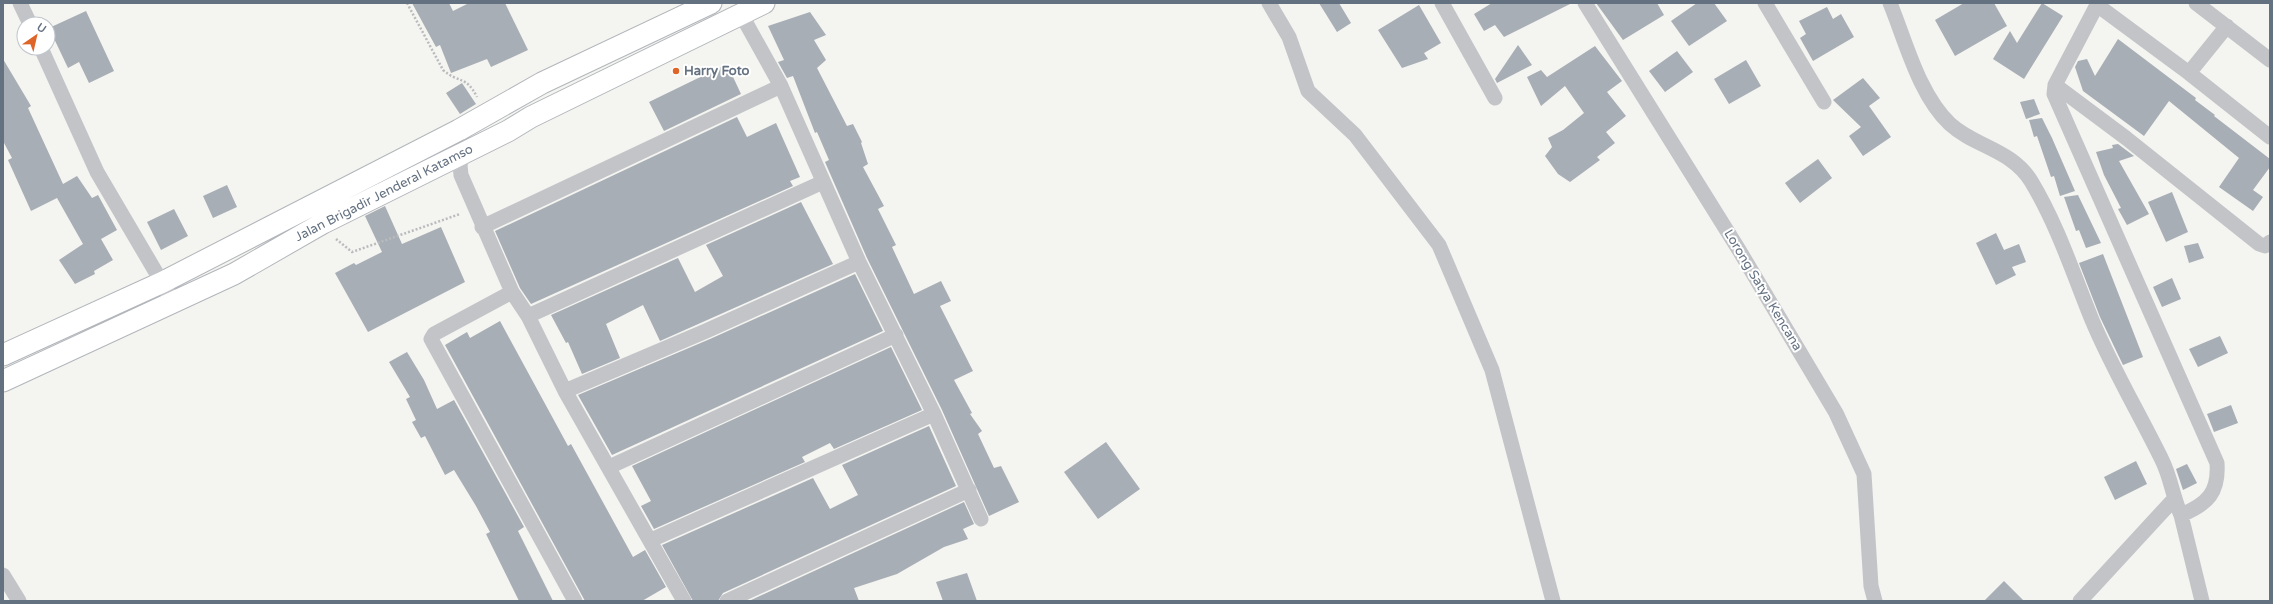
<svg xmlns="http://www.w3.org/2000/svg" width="2273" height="604" viewBox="0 0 2273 604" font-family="'Varela Round',sans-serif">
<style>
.building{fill:#a8aeb5}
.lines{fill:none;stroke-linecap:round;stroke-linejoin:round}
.secondary-casing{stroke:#b2b6bb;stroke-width:23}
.path{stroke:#b9bbbd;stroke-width:2.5;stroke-dasharray:2 2;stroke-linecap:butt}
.minor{stroke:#c2c4c8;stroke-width:15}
.secondary{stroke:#fff;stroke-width:21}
.poi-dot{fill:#de6527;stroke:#fff;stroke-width:1.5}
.labels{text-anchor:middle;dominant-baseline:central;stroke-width:4;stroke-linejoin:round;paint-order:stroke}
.poi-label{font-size:13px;font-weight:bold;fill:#647181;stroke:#fff;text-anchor:start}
.street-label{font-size:13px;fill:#647181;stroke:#fff}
</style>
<rect width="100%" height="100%" fill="#f4f4f0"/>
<path class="building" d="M 412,3 L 449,3 L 453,11 L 469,3 L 505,3 L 528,50 L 491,67 L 487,59 L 451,73 L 440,45 L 436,47 Z
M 1319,3 L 1339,3 L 1351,23 L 1337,32 Z
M 1492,3 L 1572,3 L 1504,37 L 1495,25 L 1484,31 L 1474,14 Z
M 1596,3 L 1657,3 L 1664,15 L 1623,40 Z
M 1697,3 L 1714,3 L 1727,21 L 1689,46 L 1671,21 Z
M 1964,3 L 1994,3 L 2007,26 L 1955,56 L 1935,20 Z
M 2042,3 L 2063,16 L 2024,79 L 1993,59 L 2010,31 L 2017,43 Z
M 1419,5 L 1441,43 L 1424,53 L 1428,59 L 1402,68 L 1378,30 Z
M 1827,7 L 1833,19 L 1841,14 L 1854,37 L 1813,61 L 1800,38 L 1806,34 L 1799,21 Z
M 86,11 L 114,71 L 89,83 L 79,62 L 68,68 L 49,28 Z
M 810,12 L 826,35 L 814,40 L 826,60 L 817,68 L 847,126 L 853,124 L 862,142 L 861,143 L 868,164 L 863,167 L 884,206 L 878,209 L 896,245 L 892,247 L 914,294 L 941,281 L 951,301 L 940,306 L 973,371 L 954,380 L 972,413 L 970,414 L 982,431 L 978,434 L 994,468 L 1001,466 L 1019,502 L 989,516 L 942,410 L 867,258 L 825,162 L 829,160 L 817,132 L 815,133 L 793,76 L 787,78 L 778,62 L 784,60 L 768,26 Z
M 2118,39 L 2196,98 L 2195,100 L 2215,115 L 2214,116 L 2270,159 L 2270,167 L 2253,190 L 2263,197 L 2253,211 L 2219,187 L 2239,158 L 2169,101 L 2144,136 L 2083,91 L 2075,67 L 2078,61 L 2087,59 L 2095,76 Z
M 1518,45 L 1532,65 L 1497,83 L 1495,79 Z
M 1595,46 L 1622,81 L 1607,92 L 1626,116 L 1606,132 L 1615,143 L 1597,157 L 1600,160 L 1570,182 L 1558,174 L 1545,156 L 1552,147 L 1548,138 L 1563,130 L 1584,113 L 1565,86 L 1541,106 L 1527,77 L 1541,70 L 1547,77 Z
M 1677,51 L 1693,72 L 1665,92 L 1649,71 Z
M 3,59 L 31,106 L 28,108 L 63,184 L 77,176 L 92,198 L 98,195 L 117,230 L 101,239 L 113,260 L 94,271 L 95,274 L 75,284 L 59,260 L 83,244 L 57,198 L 31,211 L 8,160 L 12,158 L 3,141 Z
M 1746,60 L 1761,86 L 1729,104 L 1714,79 Z
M 727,64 L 741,94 L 664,131 L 649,102 Z
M 1863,78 L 1880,98 L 1869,106 L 1891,137 L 1863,156 L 1849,136 L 1861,127 L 1833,100 Z
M 462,83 L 476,104 L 460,114 L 446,93 Z
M 2034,99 L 2040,114 L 2026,119 L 2020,102 Z
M 737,117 L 747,137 L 776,123 L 800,177 L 790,181 L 793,186 L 531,304 L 520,288 L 495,231 Z
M 2042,118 L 2052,138 L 2075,191 L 2060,196 L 2054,176 L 2051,177 L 2037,136 L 2034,137 L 2029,120 Z
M 2118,144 L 2134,156 L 2119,161 L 2149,214 L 2127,225 L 2118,209 L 2121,208 L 2104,175 L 2096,152 L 2113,148 L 2112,145 Z
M 1818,159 L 1832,178 L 1800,203 L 1785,183 Z
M 227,185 L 237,207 L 213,218 L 203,196 Z
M 2172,192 L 2188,232 L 2166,242 L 2148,202 Z
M 2078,195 L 2101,243 L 2086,248 L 2079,230 L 2076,231 L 2064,197 Z
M 801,202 L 833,264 L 660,341 L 643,305 L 606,324 L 620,358 L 582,374 L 568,342 L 566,343 L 551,315 L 678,258 L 695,292 L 723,276 L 706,245 Z
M 385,206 L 402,244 L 441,227 L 465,282 L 368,332 L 335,273 L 354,263 L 356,265 L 382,252 L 365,216 Z
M 174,209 L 188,236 L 161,250 L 147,222 Z
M 1996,233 L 2004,250 L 2019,244 L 2026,262 L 2012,267 L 2016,275 L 1996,285 L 1976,243 Z
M 2198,243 L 2204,258 L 2189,263 L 2184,246 Z
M 2103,254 L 2143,357 L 2123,365 L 2100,317 L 2079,263 Z
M 855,274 L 883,331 L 612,455 L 578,395 L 710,339 Z
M 2172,278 L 2181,299 L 2162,307 L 2153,287 Z
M 500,321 L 568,446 L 571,444 L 633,557 L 645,550 L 666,587 L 642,601 L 585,601 L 445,345 L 467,332 L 470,338 Z
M 2220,336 L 2228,353 L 2198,367 L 2189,349 Z
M 891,347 L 922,410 L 834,449 L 830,443 L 802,457 L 805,462 L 654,529 L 641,506 L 651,501 L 632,466 Z
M 407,352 L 424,380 L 437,409 L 454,400 L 524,527 L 518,531 L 553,601 L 519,601 L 486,534 L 490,532 L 476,506 L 454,470 L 445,475 L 425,436 L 421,438 L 412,422 L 416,420 L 406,399 L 410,397 L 389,362 Z
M 2231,405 L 2238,423 L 2214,432 L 2207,414 Z
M 929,426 L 956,486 L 723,593 L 718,601 L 693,601 L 662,545 L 813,478 L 830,509 L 858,495 L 842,465 Z
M 1106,442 L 1140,489 L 1098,519 L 1064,472 Z
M 2136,461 L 2147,484 L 2115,500 L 2104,477 Z
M 2187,464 L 2197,483 L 2183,490 L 2176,469 Z
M 964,502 L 974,524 L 963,529 L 968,539 L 944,547 L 897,574 L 854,588 L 859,601 L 749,601 Z
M 967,573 L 977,601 L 943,601 L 936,582 Z
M 2004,581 L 2024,601 L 1984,601 Z"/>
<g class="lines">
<g class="secondary-casing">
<path id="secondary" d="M 3,355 L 163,282 L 459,130 L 542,83 L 711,3
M 3,381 L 234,274 L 323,223 L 508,131 L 531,117 L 764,3"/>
</g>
<path class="path" d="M 407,3 L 443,70 C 459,84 466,75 477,97
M 336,239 L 352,252 L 460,214"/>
<path class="minor" d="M 20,3 L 30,24
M 1269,3 L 1289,37 L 1308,91 L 1355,135 L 1439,245 L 1492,370 L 1553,601
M 1442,3 L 1495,98
M 1585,3 L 1739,250 L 1836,413 L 1864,474 L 1871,586 L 1875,601
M 1765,3 L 1824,102
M 1890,3 C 1906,42 1919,95 1950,124 C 1975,147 2011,149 2031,181 C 2057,224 2073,273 2092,320 C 2112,368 2139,413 2162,460 C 2171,478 2173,498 2181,515 C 2208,504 2219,492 2217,463 L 2054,94 L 2055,85 L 2098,3
M 2196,3 L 2270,60
M 2097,5 L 2189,73 L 2270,137
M 741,14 L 781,86 L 859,262 L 934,414 L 981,519
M 41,48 L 97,172 L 174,303
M 2189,73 L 2227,26
M 2055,85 L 2126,138 L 2259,244 L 2265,246 L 2270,242
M 463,153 L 460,165 L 461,175 L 512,292 L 528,316 L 565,391 L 684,601
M 482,227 L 781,86
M 512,292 L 434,334 L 431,339 L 575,601
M 528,316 L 823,182
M 565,391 L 706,331 L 859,262
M 609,467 L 896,335
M 2181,515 L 2202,601
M 651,540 L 934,414
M 3,575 L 19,601
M 727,601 L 969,490
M 2080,601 L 2175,498"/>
<use href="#secondary" class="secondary"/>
</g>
<circle class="poi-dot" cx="676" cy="71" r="4"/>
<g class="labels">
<g class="poi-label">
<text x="684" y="71">Harry Foto</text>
</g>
<g class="street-label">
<text transform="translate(384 193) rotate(-27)">Jalan Brigadir Jenderal Katamso</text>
<text transform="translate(1763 290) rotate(59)">Lorong Satya Kencana</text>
</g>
</g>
<rect width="2273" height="604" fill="none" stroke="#647181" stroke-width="8"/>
<g transform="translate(36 36) rotate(34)"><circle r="19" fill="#ffffff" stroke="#c1c6cd"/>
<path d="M0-3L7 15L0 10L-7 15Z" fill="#de6527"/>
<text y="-6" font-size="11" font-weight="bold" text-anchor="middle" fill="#647181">U</text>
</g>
</svg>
